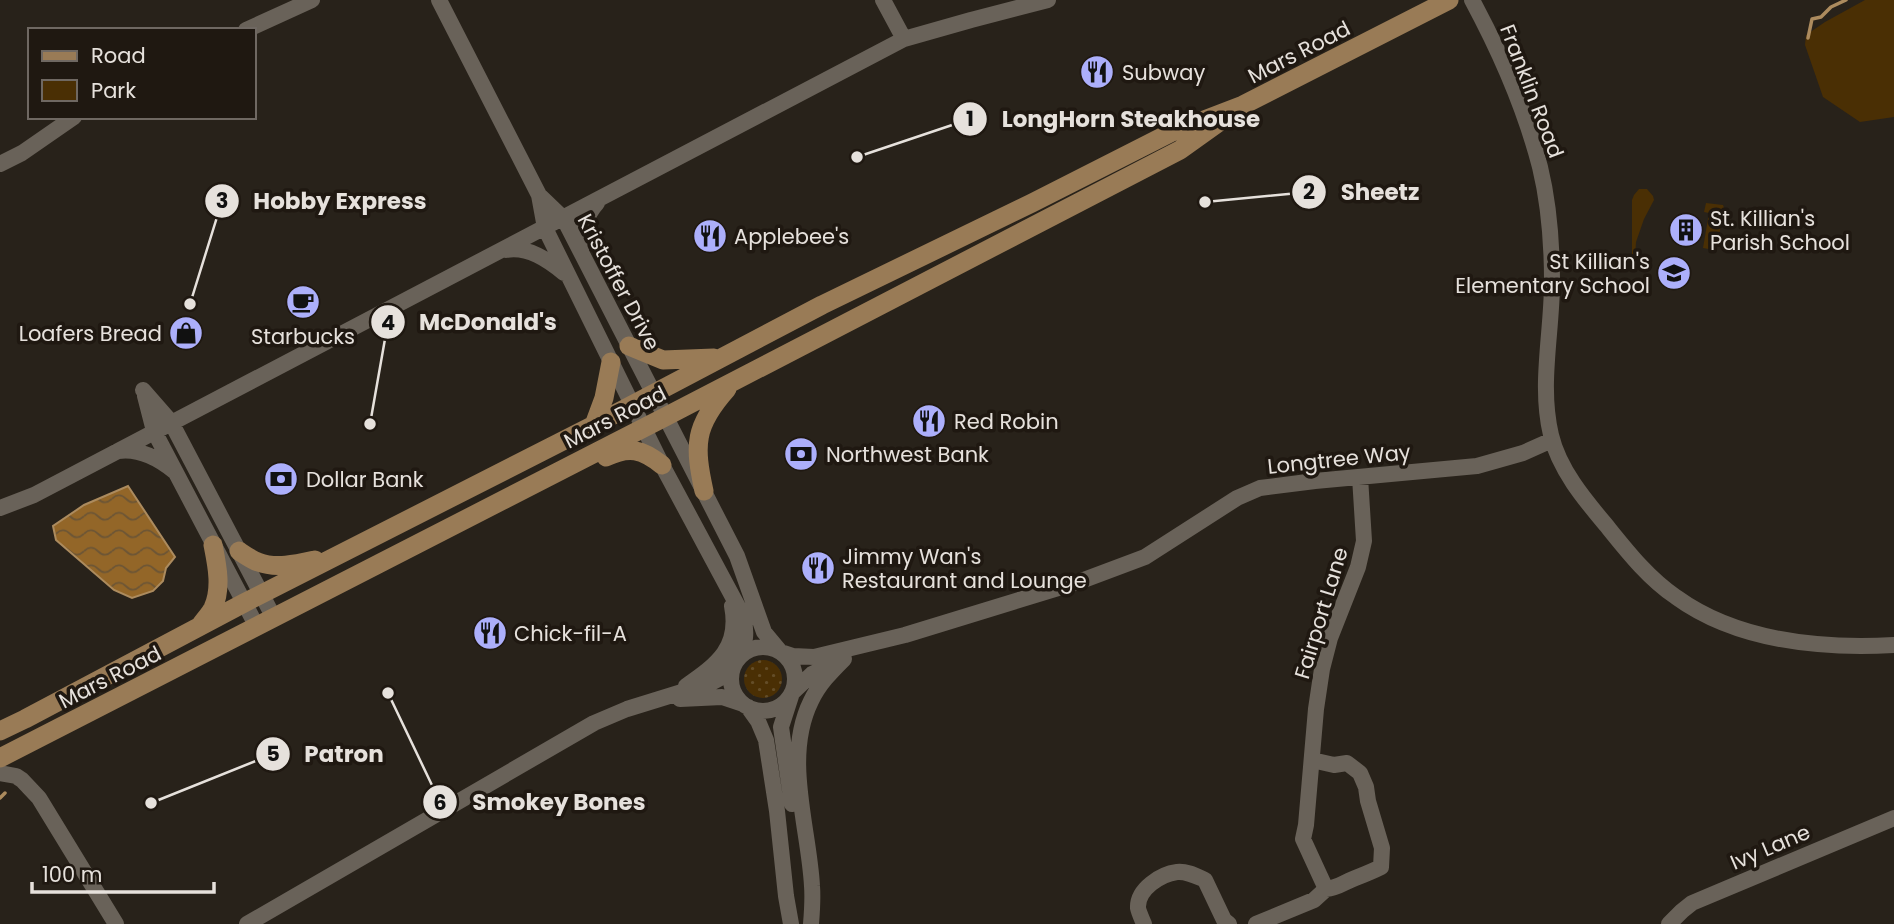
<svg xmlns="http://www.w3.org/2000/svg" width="1894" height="924" viewBox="0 0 1894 924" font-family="Poppins,sans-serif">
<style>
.grass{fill:url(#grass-dots)}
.green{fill:#4a2f04}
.water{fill:url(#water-waves);stroke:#ac8b5e;stroke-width:2}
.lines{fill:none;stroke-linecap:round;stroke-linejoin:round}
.stream{stroke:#ac8b5e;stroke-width:3.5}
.minor{stroke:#696259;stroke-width:16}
.major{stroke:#997b56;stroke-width:19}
.labels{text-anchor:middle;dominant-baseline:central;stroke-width:7;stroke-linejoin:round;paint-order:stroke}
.street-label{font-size:21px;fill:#e6e1dc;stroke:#1f1811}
.poi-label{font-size:21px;fill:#e6e1dc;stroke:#1f1811;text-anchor:start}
.leader{fill:none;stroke:#e6e1dc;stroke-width:2.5}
.callout-dot{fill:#e6e1dc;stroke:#1f1811;stroke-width:2.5}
.mark-label{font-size:21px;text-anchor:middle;font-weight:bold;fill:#111}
.callout-label{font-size:23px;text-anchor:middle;font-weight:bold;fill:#e6e1dc;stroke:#1f1811;stroke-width:7;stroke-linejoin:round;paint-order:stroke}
</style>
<defs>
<pattern id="grass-dots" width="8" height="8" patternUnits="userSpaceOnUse" patternTransform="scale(1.75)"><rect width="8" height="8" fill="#4a2f04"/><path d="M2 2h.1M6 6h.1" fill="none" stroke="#644d28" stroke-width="1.8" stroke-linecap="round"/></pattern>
<pattern id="water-waves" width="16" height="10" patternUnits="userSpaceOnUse" patternTransform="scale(1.75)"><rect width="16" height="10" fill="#936628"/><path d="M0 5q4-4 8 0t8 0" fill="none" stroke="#6c5535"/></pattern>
</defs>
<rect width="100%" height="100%" fill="#28221a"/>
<path class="grass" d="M744 679a19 19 0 1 1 38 0a19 19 0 1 1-38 0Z"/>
<path class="green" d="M 1865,0 L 1894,0 L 1894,117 L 1860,122 L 1823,97 L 1805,45 L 1806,35 L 1825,22 Z
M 1639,189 L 1647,189 L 1653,196 L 1654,200 L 1644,219 L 1636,242 L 1634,271 L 1632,271 L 1632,200 L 1634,195 Z
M 1706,203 L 1723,205 L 1724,208 L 1717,247 L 1714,250 L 1703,248 L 1709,213 L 1704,212 Z"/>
<path class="water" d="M 128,486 L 175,557 L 166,568 L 163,581 L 153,591 L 132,598 L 114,590 L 56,540 L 53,526 L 84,505 Z"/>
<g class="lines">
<path class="stream" d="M 1808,38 L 1812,19 L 1821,17 L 1831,7 L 1846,0
M 0,798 L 5,793"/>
<path class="minor" d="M 439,0 L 539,195 L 545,228 L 662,465 L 743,616 C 747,632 746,644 738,659
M 883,0 L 904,39
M 1472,0 C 1500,52 1525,109 1540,167 C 1549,204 1552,244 1552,282 C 1552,333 1539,385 1551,435 C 1559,469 1584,499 1606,525 C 1627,551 1648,578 1676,597 C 1738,642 1820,649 1894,645
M 246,30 L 312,0
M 0,164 L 22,153 L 74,117
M 539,195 L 564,219 L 737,556 L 764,632 L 779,650
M 506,250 C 528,246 548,260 564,273
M 581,252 C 581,234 584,217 597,203
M 143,390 L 171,422 L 274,618
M 145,396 L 154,431 L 257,627
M 118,451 C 139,448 158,458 174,471
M 0,508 L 34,495 L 904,39 L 971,20 L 1048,0
M731 679a32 32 0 1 1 64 0a32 32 0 1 1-64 0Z
M 784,653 L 793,656 L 814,657 L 905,635 L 1081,581 L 1145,557 L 1237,498 L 1260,488 L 1315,481 L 1477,466 L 1523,453 L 1552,440
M 686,686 C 718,664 740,647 732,606
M 793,692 L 812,674 L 835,663
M 791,696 L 781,727 L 792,804
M 680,699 L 722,697 L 743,704
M 748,707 L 758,721 L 766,740 L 777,811 L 786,896 L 791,924
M 1312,760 L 1334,765 L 1347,763 L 1360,773 L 1366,787 L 1368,801 L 1382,848 L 1381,867 C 1371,872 1363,875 1353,879 C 1343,883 1338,888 1326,889
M 0,773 L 16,776 L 22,780 L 39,798 L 116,924
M 247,924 L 594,723 L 627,709 L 711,683 L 724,676 L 734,664
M 811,924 C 812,912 813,899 812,886 C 809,827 783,758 811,701 C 819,684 831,672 844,659
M 1144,924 C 1142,919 1139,913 1138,908 C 1137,889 1161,874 1177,872 C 1187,871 1196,876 1205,880 L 1224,920 L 1229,924
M 1256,924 L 1314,900 L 1326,889 L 1303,839 L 1306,825 L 1316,709 L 1322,669 L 1330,638 L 1358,567 L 1364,541 L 1360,477
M 1669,924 L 1682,911 L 1692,903 L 1894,818"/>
<path class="major" d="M 629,346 L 663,360 L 714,358
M 594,425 L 604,398 L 611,362
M 606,457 C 629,446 642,449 662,465
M 704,491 C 694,445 694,426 727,389
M 239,551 C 245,555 252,560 258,562 C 276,569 297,564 315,560
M 200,626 C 204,620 210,614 213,608 C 222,588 217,565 213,545
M 0,731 L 25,719 L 244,603 L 594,425 L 822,305 L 1032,203 L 1170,133 L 1243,105 L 1449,0
M 0,758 L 665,417 L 1180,150 L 1222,120"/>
</g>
<defs>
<g id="restaurant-disc" transform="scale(1.75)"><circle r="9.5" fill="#acaffb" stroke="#1f1811"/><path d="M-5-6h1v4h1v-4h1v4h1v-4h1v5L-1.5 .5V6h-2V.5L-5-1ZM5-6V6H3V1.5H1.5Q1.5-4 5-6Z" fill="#111"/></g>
<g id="building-disc" transform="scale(1.75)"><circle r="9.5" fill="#acaffb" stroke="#1f1811"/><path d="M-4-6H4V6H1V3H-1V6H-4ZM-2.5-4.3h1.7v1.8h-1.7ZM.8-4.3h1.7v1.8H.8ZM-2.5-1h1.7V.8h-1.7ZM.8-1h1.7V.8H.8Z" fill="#111"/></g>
<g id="school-disc" transform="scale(1.75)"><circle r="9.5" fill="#acaffb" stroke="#1f1811"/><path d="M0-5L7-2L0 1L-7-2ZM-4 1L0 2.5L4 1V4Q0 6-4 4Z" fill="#111"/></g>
<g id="cafe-disc" transform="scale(1.75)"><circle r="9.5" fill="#acaffb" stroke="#1f1811"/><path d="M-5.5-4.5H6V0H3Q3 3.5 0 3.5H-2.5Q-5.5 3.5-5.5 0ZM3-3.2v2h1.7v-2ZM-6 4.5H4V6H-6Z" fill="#111"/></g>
<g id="shop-disc" transform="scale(1.75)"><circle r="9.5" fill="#acaffb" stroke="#1f1811"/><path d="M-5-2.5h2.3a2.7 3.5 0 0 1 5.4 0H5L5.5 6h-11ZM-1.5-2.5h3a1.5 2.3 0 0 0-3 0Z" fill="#111"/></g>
<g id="bank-disc" transform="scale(1.75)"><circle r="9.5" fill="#acaffb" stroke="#1f1811"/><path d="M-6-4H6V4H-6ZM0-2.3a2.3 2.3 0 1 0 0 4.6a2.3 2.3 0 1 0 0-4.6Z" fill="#111"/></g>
</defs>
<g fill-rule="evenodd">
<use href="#restaurant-disc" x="1097" y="72"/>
<use href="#building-disc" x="1686" y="230"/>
<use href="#restaurant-disc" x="710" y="236"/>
<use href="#school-disc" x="1674" y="273"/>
<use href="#cafe-disc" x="303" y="302"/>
<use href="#shop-disc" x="186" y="333"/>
<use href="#restaurant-disc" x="929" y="421"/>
<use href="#bank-disc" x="801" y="454"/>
<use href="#bank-disc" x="281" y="479"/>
<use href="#restaurant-disc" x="818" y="568"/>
<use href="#restaurant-disc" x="490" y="633"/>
</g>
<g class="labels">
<g class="street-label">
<text transform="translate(1299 52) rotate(-27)">Mars Road</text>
<text transform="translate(1532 91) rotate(69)">Franklin Road</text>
<text transform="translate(619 282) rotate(62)">Kristoffer Drive</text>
<text transform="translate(615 417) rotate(-27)">Mars Road</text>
<text transform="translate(1339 459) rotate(-6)">Longtree Way</text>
<text transform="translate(1321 613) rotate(-73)">Fairport Lane</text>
<text transform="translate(110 677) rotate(-27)">Mars Road</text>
<text transform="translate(1770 847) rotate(-23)">Ivy Lane</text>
</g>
<g class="poi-label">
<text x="1122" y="72">Subway</text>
<text x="1710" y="218">St. Killian's<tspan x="1710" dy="24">Parish School</tspan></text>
<text x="734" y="236">Applebee's</text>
<text x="1650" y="261" text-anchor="end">St Killian's<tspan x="1650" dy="24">Elementary School</tspan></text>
<text x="162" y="333" text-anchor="end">Loafers Bread</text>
<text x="303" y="336" text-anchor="middle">Starbucks</text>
<text x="954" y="421">Red Robin</text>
<text x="826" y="454">Northwest Bank</text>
<text x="306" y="479">Dollar Bank</text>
<text x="842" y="556">Jimmy Wan's<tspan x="842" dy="24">Restaurant and Lounge</tspan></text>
<text x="514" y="633">Chick-fil-A</text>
</g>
</g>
<path class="leader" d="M857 157L970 119M1205 202L1309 192M190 304L222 201M370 424L388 322M151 803L273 754M388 693L440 802"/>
<g class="callout-dot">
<circle cx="857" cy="157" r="7"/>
<circle cx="1205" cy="202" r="7"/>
<circle cx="190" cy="304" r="7"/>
<circle cx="370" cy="424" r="7"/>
<circle cx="151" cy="803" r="7"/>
<circle cx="388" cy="693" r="7"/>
<circle cx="970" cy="119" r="18"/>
<circle cx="1309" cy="192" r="18"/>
<circle cx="222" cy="201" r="18"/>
<circle cx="388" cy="322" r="18"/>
<circle cx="273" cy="754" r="18"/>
<circle cx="440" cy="802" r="18"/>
</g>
<g class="mark-label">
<text x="970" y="126">1</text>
<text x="1309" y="199">2</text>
<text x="222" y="208">3</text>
<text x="388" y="330">4</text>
<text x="273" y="761">5</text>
<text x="440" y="810">6</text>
</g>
<g class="callout-label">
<text x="1131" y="127">LongHorn Steakhouse</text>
<text x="1380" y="200">Sheetz</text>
<text x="340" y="209">Hobby Express</text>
<text x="488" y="330">McDonald's</text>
<text x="344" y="762">Patron</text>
<text x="559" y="810">Smokey Bones</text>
</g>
<rect x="28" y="28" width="228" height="91" fill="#1f1811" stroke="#6f6862" stroke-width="2"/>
<rect x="42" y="51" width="35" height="10" fill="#997b56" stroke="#6f6862" stroke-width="2"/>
<text x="91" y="63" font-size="21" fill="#e6e1dc">Road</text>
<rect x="42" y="80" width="35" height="21" fill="#4a2f04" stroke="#6f6862" stroke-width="2"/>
<text x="91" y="98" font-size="21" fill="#e6e1dc">Park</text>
<path d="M32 882v10h182v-10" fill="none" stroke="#e6e1dc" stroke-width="3.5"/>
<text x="42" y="882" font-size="21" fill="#e6e1dc" stroke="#1f1811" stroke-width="5" paint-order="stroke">100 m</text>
</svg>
